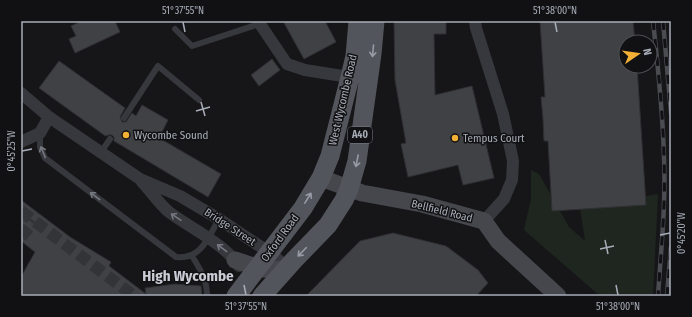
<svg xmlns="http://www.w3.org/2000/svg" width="692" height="317" viewBox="0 0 692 317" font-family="'Fira Sans Condensed',sans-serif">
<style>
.green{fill:#1e261f}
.building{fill:#404145;stroke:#303034}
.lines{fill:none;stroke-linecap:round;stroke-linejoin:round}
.street-tunnel{stroke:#333438;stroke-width:12;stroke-dasharray:12 6;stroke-linecap:butt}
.lane{stroke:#37383d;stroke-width:6}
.street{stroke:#37383d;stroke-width:12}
.secondary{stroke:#45474d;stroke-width:17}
.primary{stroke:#53555c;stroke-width:19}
.rail-casing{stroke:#4a4c52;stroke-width:4.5}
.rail{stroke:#111113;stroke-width:3;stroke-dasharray:9;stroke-linecap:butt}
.oneway{stroke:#979ba6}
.oneway2{stroke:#757881}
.ticks{fill:none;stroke:#a8adb8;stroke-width:1.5}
.poi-dot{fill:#f2b134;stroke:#111113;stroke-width:1.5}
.labels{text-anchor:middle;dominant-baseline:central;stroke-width:3;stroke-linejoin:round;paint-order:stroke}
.shield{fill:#111113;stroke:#7b7e86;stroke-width:1}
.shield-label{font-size:10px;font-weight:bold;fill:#a8adb8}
.street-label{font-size:11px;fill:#a8adb8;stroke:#111113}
.poi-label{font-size:11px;fill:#a8adb8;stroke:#111113;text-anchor:start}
.district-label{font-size:15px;font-weight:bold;fill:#c9ccd4;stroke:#111113}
.neatline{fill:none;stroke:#a8adb8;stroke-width:1.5}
.ticks-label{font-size:10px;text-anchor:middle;fill:#a8adb8}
</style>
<rect width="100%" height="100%" fill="#161618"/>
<path class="green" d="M 531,170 L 539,174 L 569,227 L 585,241 L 580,208 L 658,194 L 653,296 L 600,296 L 524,230 L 531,199 Z"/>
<path class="building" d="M 82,21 L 115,21 L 120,32 L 75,53 L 69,39 L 76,36 L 71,26 Z
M 283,21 L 325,21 L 336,42 L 304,59 Z
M 394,21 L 446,21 L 446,34 L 434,34 L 435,95 L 472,86 L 494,178 L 463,185 L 458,165 L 408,177 L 401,144 L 406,143 L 395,80 Z
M 540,21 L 633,21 L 635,42 L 626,42 L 626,66 L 637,66 L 646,205 L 552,211 L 548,141 L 544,141 L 543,119 L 541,97 L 545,97 Z
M 272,59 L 280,70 L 259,86 L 251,75 Z
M 59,61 L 125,108 L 120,117 L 122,122 L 126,122 L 132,113 L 136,116 L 142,105 L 168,120 L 159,138 L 221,174 L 208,197 L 114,141 L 114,137 L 112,135 L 108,135 L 106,136 L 104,135 L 39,88 Z
M 21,200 L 70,237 L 111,262 L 109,266 L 146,294 L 145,288 L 175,284 L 201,286 L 202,296 L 21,296 L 21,277 L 35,252 L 21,241 Z
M 393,233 L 446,246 L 478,270 L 488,283 L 476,296 L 306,296 L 360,241 Z"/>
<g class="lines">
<path class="street-tunnel" d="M 21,211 L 134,296
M 21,237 L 34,221"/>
<path class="lane" d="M 175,29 L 192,46 L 259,24
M 124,118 L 158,66 L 199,100
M 40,133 L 40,147 L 45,158 L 176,257 C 201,260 208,238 219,219
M 101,152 L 110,139
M 192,256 C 200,269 207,279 207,296"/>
<path class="street" d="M 258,21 L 287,64 L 305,70 L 355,78
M 475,21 L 476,28 L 503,114 L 513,161 L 512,180 L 504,199 L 484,221
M 21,93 L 49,117 L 140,179 L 180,196 L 219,219 L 270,253 L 287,267
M 21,142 L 40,133 L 49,117
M 142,182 C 151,191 159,204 169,212 C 190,228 225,244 239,266"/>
<path class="secondary" d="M 321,178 L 362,193 L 422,204 L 484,221 L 498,241 L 558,296
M 235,260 C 252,265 270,275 287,267"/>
<path class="primary" d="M 236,296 L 303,208 L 321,178 L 330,156 L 350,77 L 355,56 L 358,21
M 262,296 L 295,259 L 328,225 L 344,200 L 349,189 L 357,161 L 372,54 L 375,21"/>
<g class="rail-casing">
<path id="rail" d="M 653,21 C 658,67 663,112 664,158 C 666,204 661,250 658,296
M 663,21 L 671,113
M 667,296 L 671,247"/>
</g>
<use href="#rail" class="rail"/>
</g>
<defs><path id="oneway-shaft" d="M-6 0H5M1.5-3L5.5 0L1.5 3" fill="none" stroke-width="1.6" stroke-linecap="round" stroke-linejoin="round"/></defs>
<g class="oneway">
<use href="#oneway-shaft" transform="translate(373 51) rotate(95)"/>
<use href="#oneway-shaft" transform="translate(357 161) rotate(101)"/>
<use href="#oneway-shaft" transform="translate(308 198) rotate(-58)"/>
<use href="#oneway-shaft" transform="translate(302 252) rotate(134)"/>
</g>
<g class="oneway2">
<use href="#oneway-shaft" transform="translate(43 152) rotate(-112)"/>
<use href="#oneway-shaft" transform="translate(95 196) rotate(-143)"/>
<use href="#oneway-shaft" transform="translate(176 217) rotate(-146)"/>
<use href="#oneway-shaft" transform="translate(222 248) rotate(-143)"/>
</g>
<path class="ticks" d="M 183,22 L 185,32M 555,22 L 557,32M 201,102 L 205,116M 196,111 L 210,107M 22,151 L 32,149M 660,235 L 670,233M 605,240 L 608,254M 600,249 L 614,246M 244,285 L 246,295M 616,285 L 618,295"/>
<g class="poi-dot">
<circle cx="126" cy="135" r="4"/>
<circle cx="455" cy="138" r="4"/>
</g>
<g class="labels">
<rect class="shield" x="348" y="127" width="24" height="16" rx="3"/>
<g class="shield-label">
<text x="360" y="135">A40</text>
</g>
<g class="street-label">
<text transform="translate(343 100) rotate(-77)">West Wycombe Road</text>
<text transform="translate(442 211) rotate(14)">Bellfield Road</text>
<text transform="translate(230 227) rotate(33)">Bridge Street</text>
<text transform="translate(280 238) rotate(-54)">Oxford Road</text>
</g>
<g class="poi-label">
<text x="134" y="135">Wycombe Sound</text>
<text x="463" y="138">Tempus Court</text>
</g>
<g class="district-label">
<text x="188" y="276">High Wycombe</text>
</g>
</g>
<rect width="692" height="317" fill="none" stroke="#111113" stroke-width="44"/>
<g transform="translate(638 54) rotate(77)"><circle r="19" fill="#111113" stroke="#4d4f55"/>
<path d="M0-3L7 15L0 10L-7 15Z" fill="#f2b134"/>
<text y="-6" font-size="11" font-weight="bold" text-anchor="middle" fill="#a8adb8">N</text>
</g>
<rect x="22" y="22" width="648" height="273" class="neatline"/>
<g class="ticks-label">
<text x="183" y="14">51°37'55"N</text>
<text x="555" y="14">51°38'00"N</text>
<text transform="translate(11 151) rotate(-90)" y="4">0°45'25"W</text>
<text transform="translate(681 233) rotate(-90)" y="4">0°45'20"W</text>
<text x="246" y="310">51°37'55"N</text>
<text x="618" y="310">51°38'00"N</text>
</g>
</svg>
